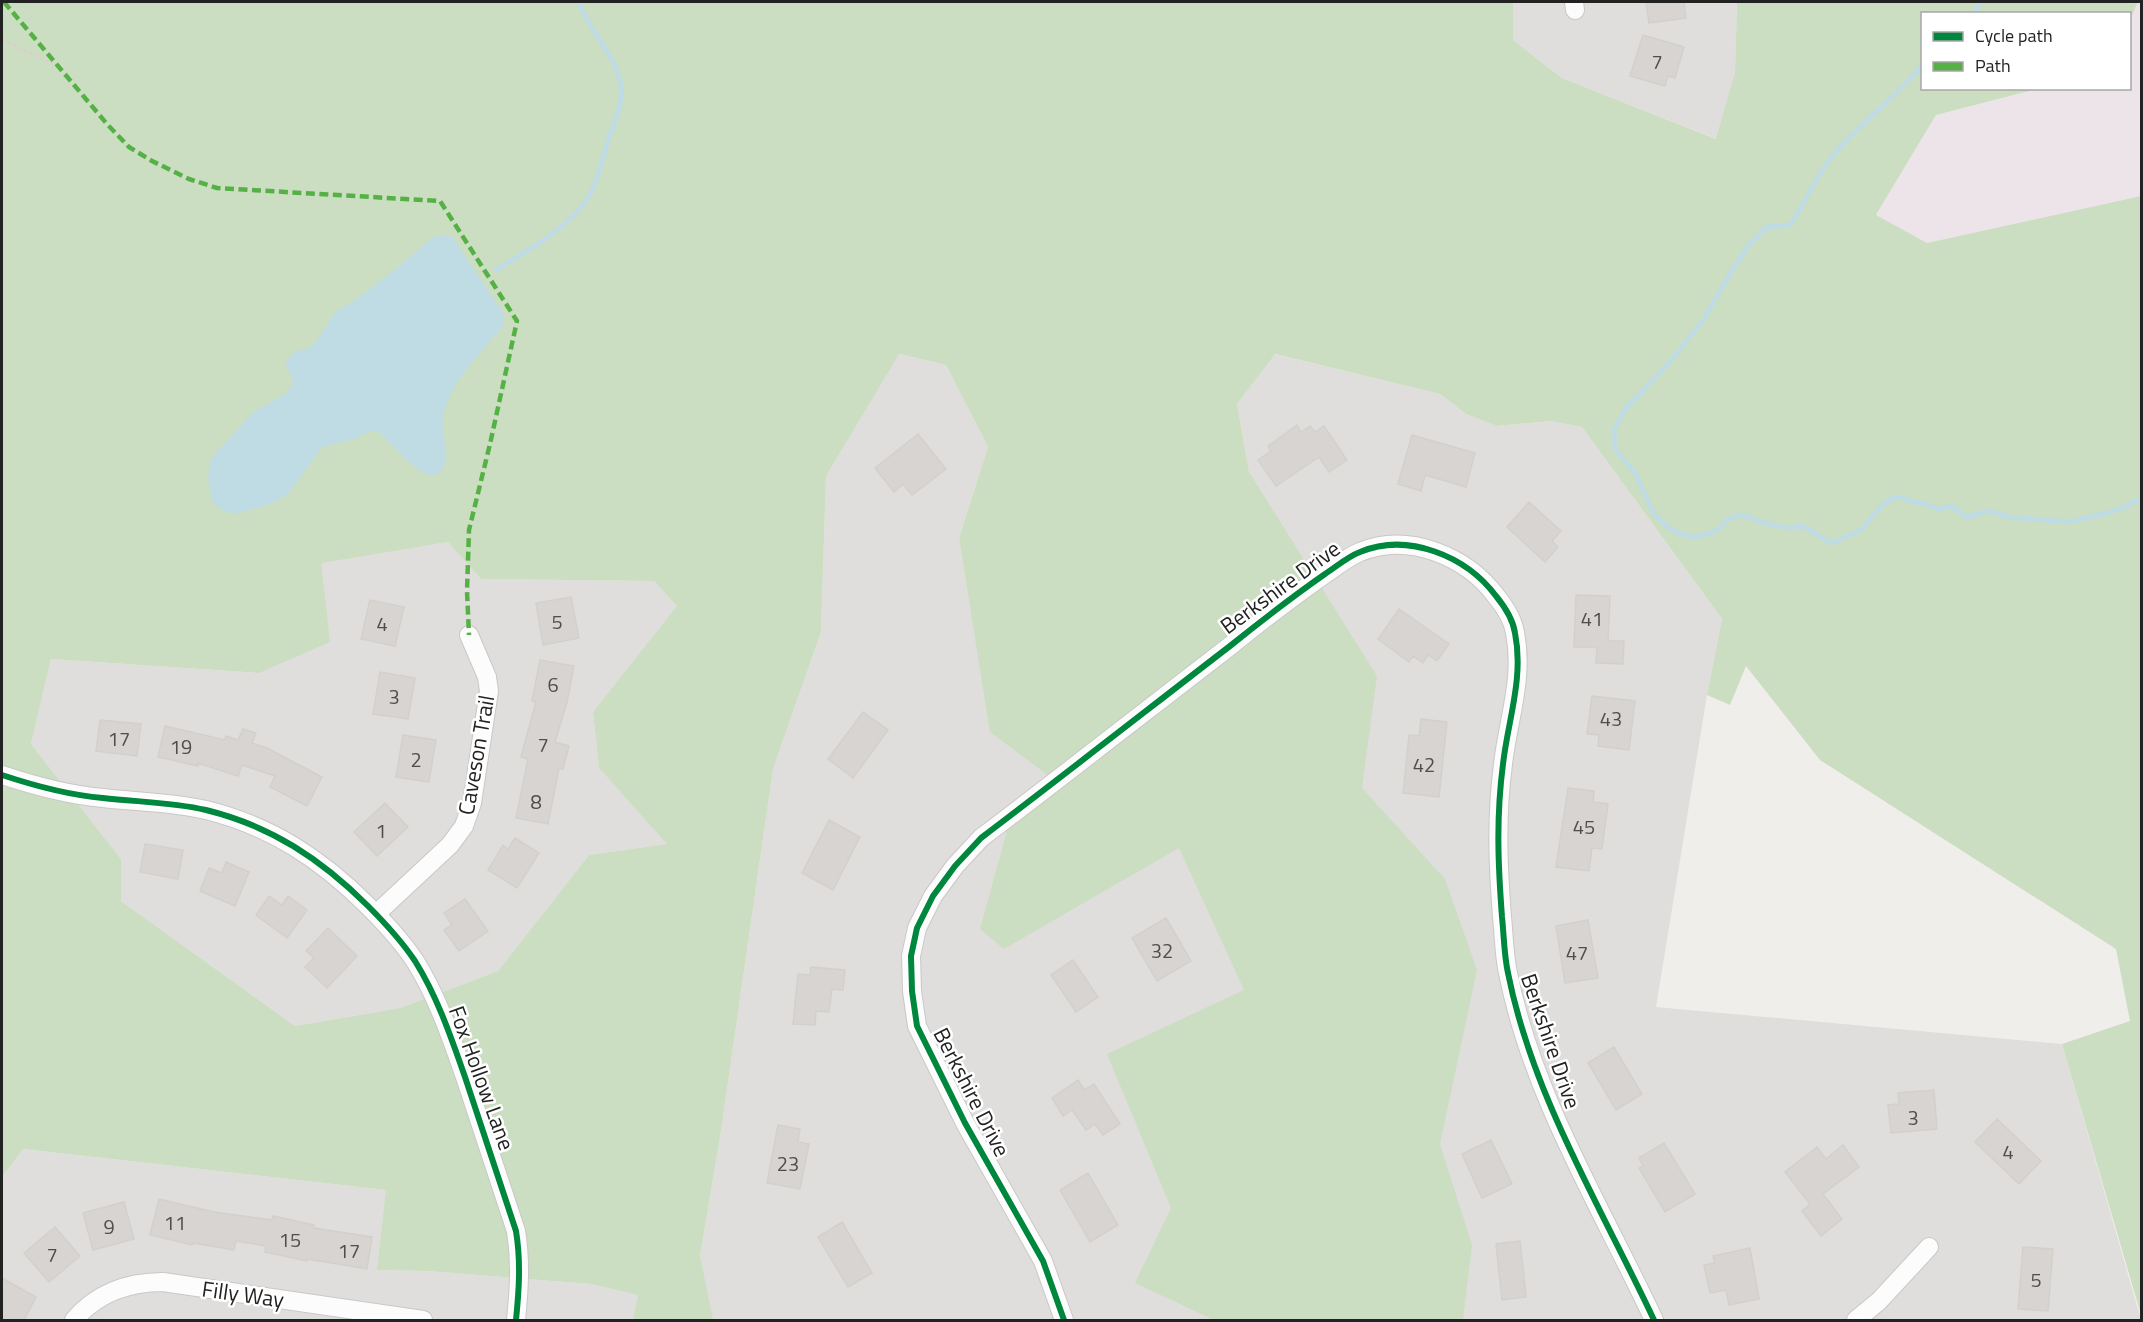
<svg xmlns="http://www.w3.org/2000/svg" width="2143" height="1322" viewBox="0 0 2143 1322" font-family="'Titillium Web',sans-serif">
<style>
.residential{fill:#dfdedc}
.industrial{fill:#ede4e9}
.forest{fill:#cbdec1;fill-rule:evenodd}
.water{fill:#bfdbe3}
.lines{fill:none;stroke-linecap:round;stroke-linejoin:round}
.stream{stroke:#bfdbe3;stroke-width:5}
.building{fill:#d7d4d2;stroke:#d3d0cc;stroke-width:1.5}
.minor-casing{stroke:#c9c8c7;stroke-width:20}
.path{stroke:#dccecd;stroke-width:3;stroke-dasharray:3 3;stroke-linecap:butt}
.minor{stroke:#fdfcfc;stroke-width:18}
.quiet{stroke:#55b145;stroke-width:4.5;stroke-dasharray:9 4.5;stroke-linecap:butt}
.cycleway-casing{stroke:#fff;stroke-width:10}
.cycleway{stroke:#00873e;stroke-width:6}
.labels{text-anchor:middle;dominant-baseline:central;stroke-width:5;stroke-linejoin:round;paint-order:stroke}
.number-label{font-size:20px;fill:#4f4e4e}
.street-label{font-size:22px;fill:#222;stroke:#fff}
</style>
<rect width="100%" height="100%" fill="#f0eeeb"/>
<path class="residential" d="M 1513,2 L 1737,2 L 1735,72 L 1717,139 L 1562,78 L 1513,40 Z
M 898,354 L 946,365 L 988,447 L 959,538 L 991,732 L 1249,472 L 1237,404 L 1274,354 L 1440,394 L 1466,414 L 1497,426 L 1551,421 L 1582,427 L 1722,619 L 1707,695 L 1656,1007 L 2062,1044 L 2141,1320 L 707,1320 L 700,1256 L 721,1131 L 773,769 L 821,632 L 826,476 Z
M 448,542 L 481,579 L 654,581 L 678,606 L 593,712 L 599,768 L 668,844 L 589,855 L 498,971 L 400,1008 L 295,1026 L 121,901 L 121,859 L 31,744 L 51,659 L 259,673 L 321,562 Z
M 22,1149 L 387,1190 L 378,1270 L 428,1271 L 591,1284 L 639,1295 L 633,1320 L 2,1320 L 2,1177 Z"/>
<path class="industrial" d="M 2138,2 L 2141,2 L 2141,196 L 1927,243 L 1876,216 L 1936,115 L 2037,89 L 2130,88 L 2130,19 Z"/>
<path class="forest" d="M 2,2 L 1513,2 L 1513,40 L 1562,78 L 1716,139 L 1735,72 L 1737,2 L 2138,2 L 2130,19 L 2130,14 L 1922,14 L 1922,88 L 2037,89 L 1936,115 L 1876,215 L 1927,243 L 2141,196 L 2141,1315 L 2062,1044 L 2130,1021 L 2116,949 L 1820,760 L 1746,666 L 1730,705 L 1707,695 L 1722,619 L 1582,427 L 1551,421 L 1497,426 L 1466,414 L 1440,394 L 1275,354 L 1237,404 L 1249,472 L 1377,676 L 1362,788 L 1445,879 L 1477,970 L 1440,1144 L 1472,1245 L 1463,1320 L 1214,1320 L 1135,1283 L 1171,1208 L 1107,1054 L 1244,990 L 1179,848 L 1004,949 L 980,929 L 1013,809 L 1053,779 L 990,732 L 959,538 L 988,447 L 946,365 L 899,354 L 826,476 L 821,632 L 773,769 L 721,1131 L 700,1256 L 713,1320 L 633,1320 L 638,1295 L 591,1284 L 428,1271 L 377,1270 L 386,1190 L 23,1149 L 2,1177 ZM 448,542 L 481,579 L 654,581 L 677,606 L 593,712 L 599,768 L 667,844 L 589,855 L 498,971 L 400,1008 L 295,1026 L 121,901 L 121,859 L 31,744 L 51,659 L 259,673 L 330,642 L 321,563 Z"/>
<path class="water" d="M 445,235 L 451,235 L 503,313 L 503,325 C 482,354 448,382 443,419 C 440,438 457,470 431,476 C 408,468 396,446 378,432 L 368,432 L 352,440 L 322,447 L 292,489 L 286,496 L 268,505 L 234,514 L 218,508 L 212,501 L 208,478 L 210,463 L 213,456 L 252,413 L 285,394 L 291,387 L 293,380 L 285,363 L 295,351 L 306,349 L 315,343 L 336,311 L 350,304 L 397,268 L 433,237 Z"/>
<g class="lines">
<path class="stream" d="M 1973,14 L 1981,2
M 1922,65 C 1896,98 1861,122 1834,154 C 1816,175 1806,202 1790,225 L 1767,227 L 1749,245 L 1731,272 L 1702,322 L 1669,363 L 1625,409 L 1614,430 L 1615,449 L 1635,473 L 1654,514 L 1669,528 L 1679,533 L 1694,537 L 1708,534 L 1719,529 L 1725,521 L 1738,515 L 1751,517 L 1757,521 L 1785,528 L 1803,526 L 1829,542 L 1835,542 L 1861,530 L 1883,504 L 1895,497 L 1903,498 L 1913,502 L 1922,503 L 1939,509 L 1952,506 L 1966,517 L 1989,511 L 2009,517 L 2068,522 L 2107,513 L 2125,507 L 2142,498
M 496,270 C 526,251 570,228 589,196 C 599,179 602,159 608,140 C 614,124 623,105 621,87 C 618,57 588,31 579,2"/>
</g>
<path class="building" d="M 1646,2 L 1684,2 L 1686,18 L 1649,23 Z
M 1643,35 L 1684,47 L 1675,78 L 1668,76 L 1665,86 L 1630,76 Z
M 1297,425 L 1301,432 L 1310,426 L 1315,432 L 1324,426 L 1347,460 L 1329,472 L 1319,457 L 1276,486 L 1258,460 L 1271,451 L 1268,446 Z
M 918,434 L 946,469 L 912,495 L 903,484 L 894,492 L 875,468 Z
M 1412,435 L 1475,453 L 1466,487 L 1425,475 L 1421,491 L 1398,484 Z
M 1529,502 L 1561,531 L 1552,541 L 1558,547 L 1545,562 L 1507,527 Z
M 1576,595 L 1610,596 L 1608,641 L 1624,641 L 1623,664 L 1596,663 L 1597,647 L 1574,647 Z
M 571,597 L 579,638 L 543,645 L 536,603 Z
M 370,600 L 404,607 L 395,646 L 361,639 Z
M 1399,609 L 1449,644 L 1437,661 L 1428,655 L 1423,663 L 1413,656 L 1409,662 L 1378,639 Z
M 540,660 L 574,666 L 567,702 L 555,742 L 569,746 L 563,769 L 559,768 L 548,824 L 516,818 L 528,759 L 521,757 L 536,702 L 532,701 Z
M 380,672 L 415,678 L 408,719 L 373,714 Z
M 1592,696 L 1635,701 L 1629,750 L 1598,746 L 1599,735 L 1587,734 Z
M 863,712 L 888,730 L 853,778 L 828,759 Z
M 1421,719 L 1447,722 L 1439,797 L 1403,793 L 1409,735 L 1419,736 Z
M 100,720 L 141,724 L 137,756 L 96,751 Z
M 165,726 L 225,740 L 226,736 L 238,740 L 243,729 L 256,733 L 252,743 L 267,748 L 322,777 L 307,806 L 270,787 L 275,776 L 242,765 L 238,776 L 198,763 L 198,766 L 158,757 Z
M 403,735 L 436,740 L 429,782 L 396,777 Z
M 1568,788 L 1594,791 L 1593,802 L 1608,804 L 1602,849 L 1592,848 L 1589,871 L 1556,867 Z
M 385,803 L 408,827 L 377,856 L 354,832 Z
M 829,820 L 860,837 L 833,890 L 802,873 Z
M 515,838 L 539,853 L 517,888 L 488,870 L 503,845 L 508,849 Z
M 145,844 L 183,850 L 178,879 L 140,872 Z
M 226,862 L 249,872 L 235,906 L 200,891 L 209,868 L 222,873 Z
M 269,896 L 282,905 L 288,896 L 307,910 L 287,938 L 256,915 Z
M 465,899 L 488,931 L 459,951 L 444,930 L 452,925 L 444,913 Z
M 1166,918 L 1191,961 L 1157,981 L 1132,938 Z
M 1588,920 L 1598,978 L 1565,983 L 1556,926 Z
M 328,928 L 357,956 L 327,988 L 305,967 L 314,958 L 306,951 Z
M 1073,960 L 1098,997 L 1076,1012 L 1051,975 Z
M 811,967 L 845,970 L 843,990 L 832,989 L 829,1012 L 816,1011 L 815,1025 L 793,1024 L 798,974 L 810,975 Z
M 1614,1047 L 1642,1094 L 1616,1110 L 1588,1063 Z
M 1078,1080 L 1084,1090 L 1094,1084 L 1120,1124 L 1103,1135 L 1095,1124 L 1086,1130 L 1072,1110 L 1063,1116 L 1052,1098 Z
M 1934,1090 L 1937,1129 L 1891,1133 L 1888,1105 L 1899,1104 L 1898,1093 Z
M 1997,1119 L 2041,1161 L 2019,1184 L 1975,1142 Z
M 778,1125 L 800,1129 L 798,1142 L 809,1144 L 800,1189 L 767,1183 Z
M 1491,1140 L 1512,1184 L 1482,1198 L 1462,1154 Z
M 1664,1143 L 1695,1194 L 1665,1212 L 1639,1168 L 1643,1166 L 1639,1158 Z
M 1843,1145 L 1859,1167 L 1823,1194 L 1842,1219 L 1821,1236 L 1802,1211 L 1810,1204 L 1785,1172 L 1817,1147 L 1826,1159 Z
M 1088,1173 L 1118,1225 L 1090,1242 L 1060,1190 Z
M 159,1199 L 214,1212 L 272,1220 L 273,1216 L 314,1225 L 314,1228 L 372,1237 L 367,1269 L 307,1259 L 307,1261 L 265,1252 L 266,1246 L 236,1241 L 234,1250 L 193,1243 L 192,1245 L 150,1235 Z
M 124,1202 L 134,1239 L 93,1250 L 83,1213 Z
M 842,1222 L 872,1273 L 848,1287 L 818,1237 Z
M 55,1227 L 80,1256 L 49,1282 L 24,1253 Z
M 1520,1241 L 1526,1297 L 1502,1300 L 1496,1244 Z
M 2023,1247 L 2053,1249 L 2048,1311 L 2018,1309 Z
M 1750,1248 L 1759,1299 L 1729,1305 L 1726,1290 L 1710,1293 L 1704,1265 L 1715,1263 L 1713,1256 Z
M 2,1278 L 36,1297 L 24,1320 L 2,1320 Z"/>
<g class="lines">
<g class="minor-casing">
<path id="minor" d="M 1574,2 L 1575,10
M 2,775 C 35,786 68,795 103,798 C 137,802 172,802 206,810 C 271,826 321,859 368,906 C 385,923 401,940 415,961 C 437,996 451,1037 465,1077 C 482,1128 499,1180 516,1231 C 521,1262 519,1290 516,1320
M 376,914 L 450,845 L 464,826 L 472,803 L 489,691 L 487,677 L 469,635
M 74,1320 C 97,1293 127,1282 163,1282 L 423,1320
M 1064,1320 L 1043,1261 L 965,1123 L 917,1026 L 912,991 L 911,956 L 917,928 L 933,896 L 955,866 L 981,838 C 1064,775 1147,710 1230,646 C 1261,621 1292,597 1325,574 C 1336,567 1347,557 1360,552 C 1408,532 1466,556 1496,596 C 1505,607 1513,619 1515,633 C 1524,678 1508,720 1503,764 C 1496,818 1498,864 1502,917 C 1504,936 1504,955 1508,973 C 1532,1095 1602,1209 1654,1320
M 1856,1320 L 1879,1301 L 1929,1247"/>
</g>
<path class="path" d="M 2,40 L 59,67"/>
<use href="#minor" class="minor"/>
<path class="quiet" d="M 4,2 L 107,124 L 129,147 L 152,161 L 189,179 L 217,188 L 440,201 L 517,321 L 490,444 L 469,530 L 467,591 L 469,635"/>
<g class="cycleway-casing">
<path id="cycleway" d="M 2,775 C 35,786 68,795 103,798 C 137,802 172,802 206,810 C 271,826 321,859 368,906 C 385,923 401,940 415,961 C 437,996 451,1037 465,1077 C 482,1128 499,1180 516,1231 C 521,1262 519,1290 516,1320
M 1064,1320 L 1043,1261 L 965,1123 L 917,1026 L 912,991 L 911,956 L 917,928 L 933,896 L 955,866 L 981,838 C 1064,775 1147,710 1230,646 C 1261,621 1292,597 1325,574 C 1336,567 1347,557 1360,552 C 1408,532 1466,556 1496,596 C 1505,607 1513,619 1515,633 C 1524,678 1508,720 1503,764 C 1496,818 1498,864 1502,917 C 1504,936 1504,955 1508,973 C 1532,1095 1602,1209 1654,1320"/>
</g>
<use href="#cycleway" class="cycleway"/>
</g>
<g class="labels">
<g class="number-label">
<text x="1657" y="61">7</text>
<text x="1592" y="618">41</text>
<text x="557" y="621">5</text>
<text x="382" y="623">4</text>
<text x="553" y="684">6</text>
<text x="394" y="696">3</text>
<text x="1611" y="718">43</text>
<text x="119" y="738">17</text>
<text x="543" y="744">7</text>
<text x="181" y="746">19</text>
<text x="416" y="759">2</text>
<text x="1424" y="764">42</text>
<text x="536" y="801">8</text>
<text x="1584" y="826">45</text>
<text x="381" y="830">1</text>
<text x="1162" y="950">32</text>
<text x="1577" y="952">47</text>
<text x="1913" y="1117">3</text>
<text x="2008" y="1151">4</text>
<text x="788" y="1163">23</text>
<text x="175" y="1222">11</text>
<text x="109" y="1226">9</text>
<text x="290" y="1239">15</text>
<text x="349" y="1250">17</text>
<text x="52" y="1254">7</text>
<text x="2036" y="1279">5</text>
</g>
<g class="street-label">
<text transform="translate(1280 587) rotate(-36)">Berkshire Drive</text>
<text transform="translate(476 755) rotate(-80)">Caveson Trail</text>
<text transform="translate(1551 1041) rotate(71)">Berkshire Drive</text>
<text transform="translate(482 1078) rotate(70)">Fox Hollow Lane</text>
<text transform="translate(972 1092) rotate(63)">Berkshire Drive</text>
<text transform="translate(243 1294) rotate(8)">Filly Way</text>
</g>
</g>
<rect width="2143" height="1322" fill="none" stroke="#222222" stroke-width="6"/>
<rect x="1921" y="12" width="210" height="78" fill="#ffffff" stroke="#a7a7a7" stroke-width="1.5"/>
<rect x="1933" y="32" width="30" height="9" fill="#00873e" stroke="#a7a7a7" stroke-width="1.5"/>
<text x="1975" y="42" font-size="18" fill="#222222">Cycle path</text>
<rect x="1933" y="62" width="30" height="9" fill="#55b145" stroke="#a7a7a7" stroke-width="1.5"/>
<text x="1975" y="72" font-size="18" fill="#222222">Path</text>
</svg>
